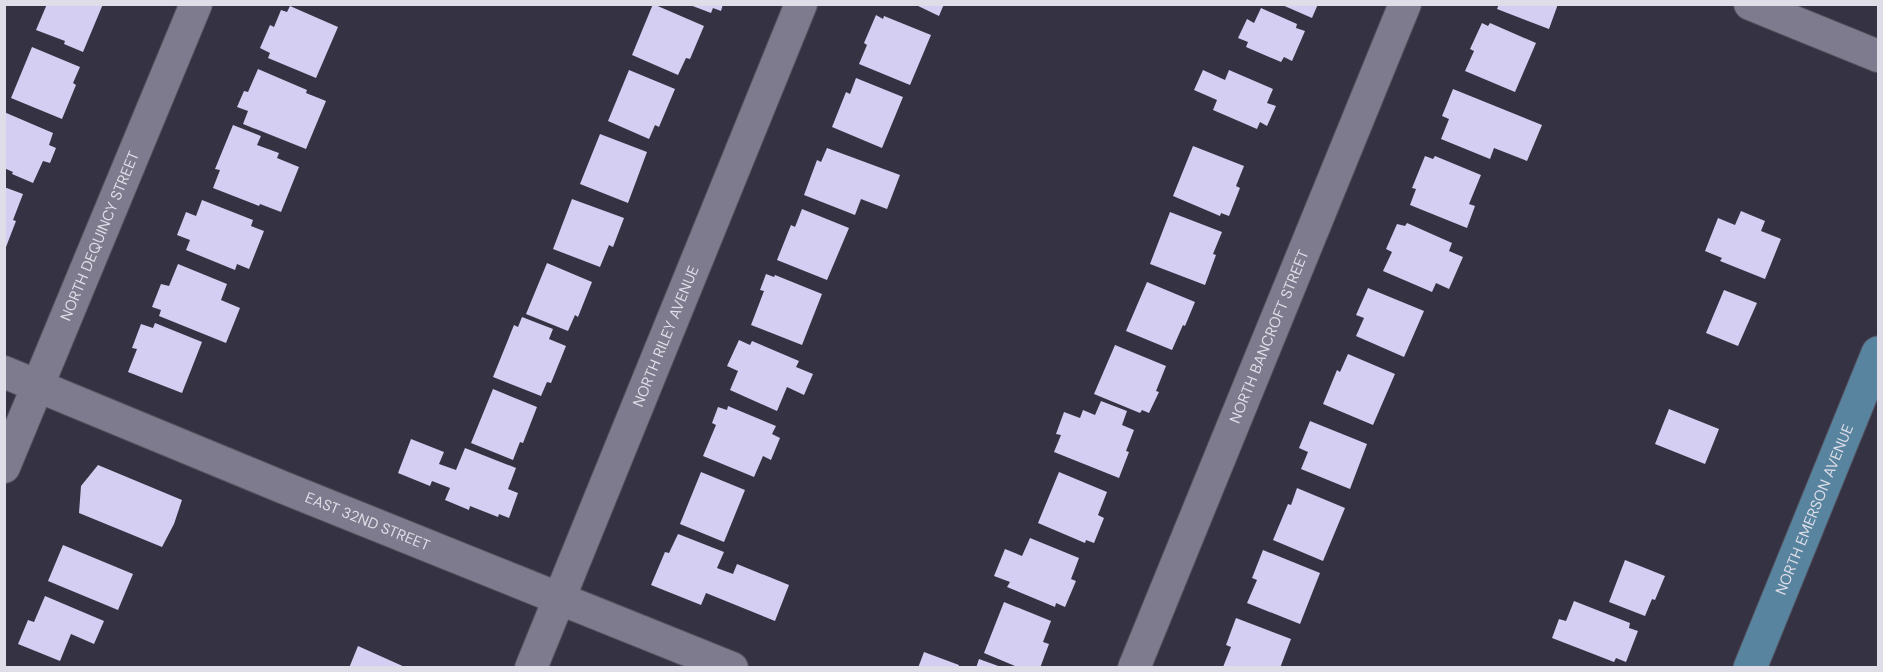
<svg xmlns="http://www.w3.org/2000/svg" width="1883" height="672" viewBox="0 0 1883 672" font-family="'DM Sans',sans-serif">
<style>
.building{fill:#d3cef2}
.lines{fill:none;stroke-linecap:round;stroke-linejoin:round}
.street-casing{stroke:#53525e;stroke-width:34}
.primary-casing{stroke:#53525e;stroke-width:35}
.street{stroke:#7d7b8d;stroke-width:32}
.primary{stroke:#5884a0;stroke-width:33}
.labels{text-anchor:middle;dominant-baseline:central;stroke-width:6;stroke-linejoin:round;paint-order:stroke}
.street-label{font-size:15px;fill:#dfdee8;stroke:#1d1c23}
</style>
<rect width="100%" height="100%" fill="#353343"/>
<path class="building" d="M 47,4 L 103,4 L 83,52 L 64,44 L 65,41 L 36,30 Z
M 653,4 L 704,26 L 690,59 L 686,58 L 678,75 L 632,55 Z
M 723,4 L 721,11 L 713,8 L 711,13 L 690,5 Z
M 914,4 L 944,4 L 939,16 Z
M 1280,4 L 1318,4 L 1312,18 Z
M 1499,4 L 1558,4 L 1549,29 L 1497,9 Z
M 290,6 L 338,27 L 316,78 L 268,58 L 270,53 L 260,48 L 270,25 L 274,27 L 281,10 L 287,12 Z
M 1261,8 L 1297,24 L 1296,28 L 1305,31 L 1292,61 L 1284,57 L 1281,62 L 1246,47 L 1248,42 L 1238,38 L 1247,19 L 1254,23 Z
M 876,15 L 883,19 L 884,16 L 931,35 L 910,85 L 859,64 L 867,45 L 864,43 Z
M 1482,23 L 1488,26 L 1490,23 L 1536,43 L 1515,92 L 1465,71 L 1474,51 L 1470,49 Z
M 32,47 L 80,67 L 73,83 L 76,85 L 62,119 L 11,98 Z
M 258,69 L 307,90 L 306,93 L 326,101 L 306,149 L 243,124 L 248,111 L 237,107 L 244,91 L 248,92 Z
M 629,70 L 675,89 L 659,127 L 655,125 L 649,139 L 608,121 Z
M 1203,70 L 1225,80 L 1229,70 L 1273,89 L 1267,103 L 1276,106 L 1267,126 L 1260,122 L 1257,129 L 1213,110 L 1217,100 L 1194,90 Z
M 856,78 L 903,97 L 882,148 L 832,127 L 846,92 L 850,94 Z
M 1453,89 L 1542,125 L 1527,161 L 1494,148 L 1490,159 L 1441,139 L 1449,119 L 1442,116 Z
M 4,112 L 53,133 L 49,145 L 56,148 L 50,163 L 43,161 L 33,183 L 12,174 L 13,172 L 4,168 Z
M 233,125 L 261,136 L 257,145 L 279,153 L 277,158 L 299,167 L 281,212 L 260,204 L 259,206 L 213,188 L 220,170 L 215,169 Z
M 600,134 L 647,152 L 628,203 L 580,184 Z
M 1193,146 L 1244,166 L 1236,186 L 1240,188 L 1229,216 L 1221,213 L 1220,216 L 1173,196 Z
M 827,148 L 900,175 L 887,209 L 861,199 L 855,215 L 804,195 L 817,160 L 821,162 Z
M 1425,156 L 1433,159 L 1435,156 L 1481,175 L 1469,204 L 1475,206 L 1467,228 L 1410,205 L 1416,189 L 1412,188 Z
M 4,187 L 23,194 L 13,220 L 16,221 L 6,247 L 4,246 Z
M 572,199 L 624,218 L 613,247 L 609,245 L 600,267 L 553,249 Z
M 202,200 L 253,220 L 251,226 L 264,231 L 249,269 L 237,264 L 235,270 L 186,250 L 190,240 L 177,235 L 186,212 L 196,216 Z
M 802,209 L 849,228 L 827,280 L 777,260 L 791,225 L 795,227 Z
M 1741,211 L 1765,221 L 1761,231 L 1781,239 L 1765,279 L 1720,261 L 1722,258 L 1705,251 L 1718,218 L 1735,225 Z
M 1170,212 L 1222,232 L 1213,254 L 1216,255 L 1205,285 L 1150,264 Z
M 1407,223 L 1452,243 L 1449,251 L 1463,257 L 1449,289 L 1436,283 L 1432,292 L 1383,271 L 1392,252 L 1386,249 L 1397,224 L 1405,226 Z
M 547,263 L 592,282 L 578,317 L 575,315 L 568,331 L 526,314 Z
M 178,264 L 227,284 L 221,300 L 240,308 L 226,343 L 159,316 L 161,310 L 152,307 L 161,284 L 169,286 Z
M 766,274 L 774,277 L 775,275 L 822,294 L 802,345 L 751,325 L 764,291 L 760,290 Z
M 1147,282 L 1195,302 L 1185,326 L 1183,325 L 1172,350 L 1126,331 Z
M 1368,288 L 1424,311 L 1404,357 L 1356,336 L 1364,318 L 1356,315 Z
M 1724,290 L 1757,303 L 1738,346 L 1706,333 Z
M 522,317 L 553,329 L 549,339 L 566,346 L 551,383 L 547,382 L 541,396 L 493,377 L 514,325 L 518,327 Z
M 155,323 L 202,342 L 182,393 L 128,372 L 137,349 L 132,348 L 141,324 L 153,328 Z
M 739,340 L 750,345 L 752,341 L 799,361 L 796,367 L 813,374 L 804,395 L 787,387 L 777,411 L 730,390 L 738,371 L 727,366 Z
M 1115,345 L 1166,366 L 1156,391 L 1159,392 L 1149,413 L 1142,410 L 1140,413 L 1094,394 Z
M 1348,354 L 1395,374 L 1373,425 L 1323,404 L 1337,370 L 1340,372 Z
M 493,389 L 537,407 L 523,443 L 520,442 L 513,460 L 471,443 Z
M 1101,401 L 1127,411 L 1122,425 L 1134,430 L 1126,451 L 1129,452 L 1119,478 L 1054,452 L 1061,435 L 1056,434 L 1064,412 L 1080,418 L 1083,410 L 1095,415 Z
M 728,406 L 776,426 L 772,434 L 780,438 L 771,460 L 763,456 L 754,477 L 703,456 L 716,425 L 712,423 L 718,407 L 727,410 Z
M 1669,409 L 1719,429 L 1705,464 L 1655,444 Z
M 1310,421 L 1367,444 L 1350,489 L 1301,469 L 1308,452 L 1299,448 Z
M 411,439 L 444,452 L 439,464 L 456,470 L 465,448 L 516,468 L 508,489 L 518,493 L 509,518 L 499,514 L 498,517 L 470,506 L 469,510 L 445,500 L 450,488 L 432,481 L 430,486 L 398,473 Z
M 98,465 L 182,500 L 174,524 L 162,547 L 79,513 L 81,486 Z
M 701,472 L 745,490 L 724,542 L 680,524 Z
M 1059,472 L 1107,492 L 1098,515 L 1104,518 L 1094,543 L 1086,540 L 1085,543 L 1038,523 Z
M 1297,488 L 1345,508 L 1323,561 L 1273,540 L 1288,504 L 1291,505 Z
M 678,534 L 724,552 L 717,568 L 733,574 L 737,564 L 789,585 L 775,621 L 706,593 L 701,605 L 651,585 L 665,552 L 669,553 Z
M 1030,538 L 1079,558 L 1071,579 L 1076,581 L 1065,607 L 1056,603 L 1055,607 L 1007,587 L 1010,582 L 994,576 L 1005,549 L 1022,556 Z
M 63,545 L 133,574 L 118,610 L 48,581 Z
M 1263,550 L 1320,573 L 1300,624 L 1247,603 L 1257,580 L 1252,578 Z
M 1625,560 L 1665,576 L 1655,600 L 1652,599 L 1645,616 L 1609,602 Z
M 45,596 L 104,621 L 94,644 L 71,634 L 60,661 L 18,644 L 28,620 L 34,622 Z
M 1574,601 L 1630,623 L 1629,628 L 1638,631 L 1626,662 L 1616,658 L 1614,662 L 1552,638 L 1559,619 L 1566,621 Z
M 1004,602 L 1051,621 L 1043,642 L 1049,644 L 1040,668 L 1020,668 L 984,653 Z
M 1236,618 L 1291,639 L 1280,668 L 1223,667 L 1231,647 L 1226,645 Z
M 358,646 L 407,668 L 349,668 Z
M 924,652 L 959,665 L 958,668 L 918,668 Z
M 979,659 L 1001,667 L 1001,668 L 976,668 Z"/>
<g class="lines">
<g class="street-casing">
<g id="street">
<path d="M 1750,4 L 1878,56"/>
<path id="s1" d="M 4,372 L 282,487 L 732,668"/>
<path id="s2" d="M 4,467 L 196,4"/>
<path id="s3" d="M 531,668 L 801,4"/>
<path id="s4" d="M 1134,668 L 1405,4"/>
</g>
</g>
<g class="primary-casing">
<g id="primary">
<path id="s5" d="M 1750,668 L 1878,353"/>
</g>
</g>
<use href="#street" class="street"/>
<use href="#primary" class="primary"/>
</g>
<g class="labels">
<g class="street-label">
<text stroke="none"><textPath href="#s2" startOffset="250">NORTH DEQUINCY STREET</textPath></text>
<text stroke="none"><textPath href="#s3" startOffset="358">NORTH RILEY AVENUE</textPath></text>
<text stroke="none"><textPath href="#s4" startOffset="358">NORTH BANCROFT STREET</textPath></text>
<text stroke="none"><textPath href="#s5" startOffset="171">NORTH EMERSON AVENUE</textPath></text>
<text stroke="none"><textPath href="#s1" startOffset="393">EAST 32ND STREET</textPath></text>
</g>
</g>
<rect width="1883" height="672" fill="none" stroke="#dfdee8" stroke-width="12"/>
</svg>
